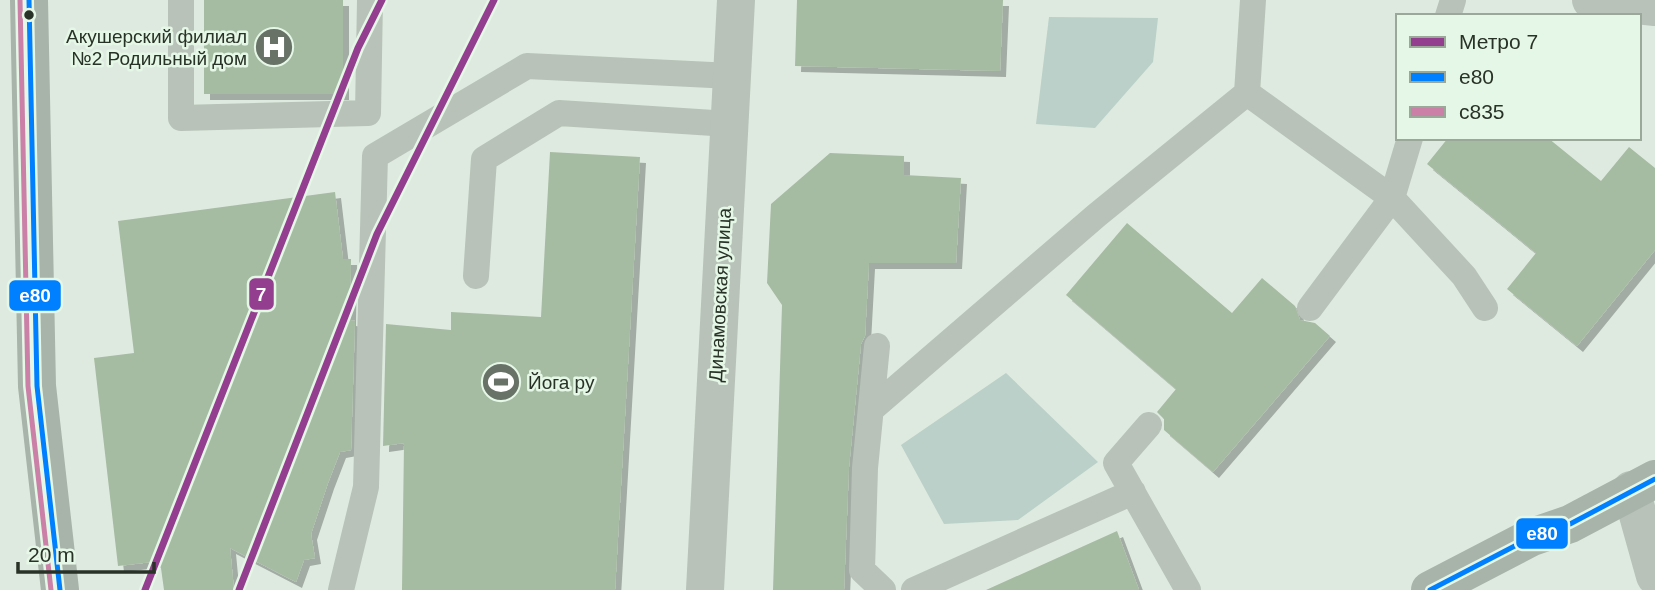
<svg xmlns="http://www.w3.org/2000/svg" width="1655" height="590" viewBox="0 0 1655 590" font-family="Arial,sans-serif">
<style>
.green{fill:#bad0c9}
.building{fill:#a6bca2;filter:url(#shadow)}
.lines{fill:none;stroke-linecap:round;stroke-linejoin:round}
.service{stroke:#b8c2b8;stroke-width:26}
.minor{stroke:#b8c2b8;stroke-width:38}
.secondary{stroke:#a8b3a9;stroke-width:38}
.bus-1-casing{stroke:#e5f7e6;stroke-width:10}
.bus-2-casing{stroke:#e5f7e6;stroke-width:10}
.bus-1{stroke:#007ffe;stroke-width:5}
.bus-2{stroke:#ca80a7;stroke-width:5}
.metro-1-casing{stroke:#e5f7e6;stroke-width:12}
.metro-1{stroke:#943e90;stroke-width:7}
.bus-dot{fill:#293227;stroke:#e5f7e6;stroke-width:2.5}
.labels{text-anchor:middle;dominant-baseline:central;stroke-width:5;stroke-linejoin:round;paint-order:stroke}
.poi-label{font-size:19px;fill:#293227;stroke:#e5f7e6;text-anchor:end}
.street-label{font-size:19px;fill:#293227;stroke:#e5f7e6}
.line-badge{stroke:#e5f7e6;stroke-width:2.5}
.badge-label{font-size:19px;text-anchor:middle;font-weight:bold;fill:#fff}
</style>
<defs>
<filter id="shadow"><feDropShadow dx="6" dy="6" stdDeviation="0" flood-color="#0004"/></filter>
</defs>
<rect width="100%" height="100%" fill="#deeadf"/>
<path class="green" d="M 1049,17 L 1158,18 L 1153,62 L 1095,128 L 1036,124 Z
M 1006,373 L 1098,462 L 1018,520 L 944,524 L 901,445 Z"/>
<path class="building" d="M 204,0 L 343,0 L 343,94 L 204,94 Z
M 797,0 L 1003,0 L 1000,71 L 795,66 Z
M 1448,138 L 1548,138 L 1601,181 L 1629,147 L 1655,168 L 1655,250 L 1577,346 L 1507,289 L 1536,253 L 1427,164 Z
M 550,152 L 640,157 L 615,590 L 402,590 L 404,443 L 383,446 L 386,324 L 451,330 L 451,312 L 541,317 Z
M 830,153 L 904,156 L 904,175 L 961,178 L 956,263 L 869,263 L 865,336 L 861,344 L 849,467 L 844,590 L 773,590 L 782,305 L 767,283 L 771,204 Z
M 335,192 L 343,259 L 351,259 L 350,320 L 355,321 L 351,450 L 340,452 L 328,483 L 311,534 L 315,558 L 304,560 L 296,582 L 230,548 L 234,590 L 164,590 L 160,561 L 118,566 L 94,358 L 134,353 L 118,221 Z
M 1127,223 L 1232,313 L 1262,278 L 1295,306 L 1300,320 L 1315,323 L 1330,336 L 1213,472 L 1164,430 L 1164,419 L 1157,412 L 1176,389 L 1066,295 Z
M 1117,531 L 1139,590 L 986,590 Z"/>
<g class="lines">
<path class="service" d="M 181,0 L 181,118 L 368,113 L 370,0
M 1448,16 L 1453,0
M 1247,93 L 1392,198 L 1464,276 L 1485,308
M 476,276 L 484,159 L 559,113 L 729,124
M 1310,308 L 1392,198 L 1410,138
M 877,346 L 865,468 L 862,570 L 883,590
M 873,408 L 1097,215 L 1247,93 L 1253,0
M 1149,425 L 1116,463 L 1188,590
M 341,590 L 366,487 L 375,156 L 527,66 L 732,76
M 914,590 L 1133,492"/>
<path class="minor" d="M 1591,0 L 1655,7
M 1631,490 L 1655,576
M 705,590 L 736,0"/>
<path class="secondary" d="M 29,0 L 37,386 L 60,590
M 1430,590 L 1532,537 L 1570,524 L 1655,479"/>
<g class="bus-1-casing">
<path id="bus-1" d="M 29,0 L 37,386 L 60,590
M 1430,590 L 1532,537 L 1570,524 L 1655,479"/>
</g>
<g class="bus-2-casing">
<path id="bus-2" d="M 20,0 L 28,386 L 51,590"/>
</g>
<use href="#bus-1" class="bus-1"/>
<use href="#bus-2" class="bus-2"/>
<g class="metro-1-casing">
<path id="metro-1" d="M 145,590 L 358,48 L 382,0
M 239,590 L 377,234 L 494,0"/>
</g>
<use href="#metro-1" class="metro-1"/>
</g>
<defs>
<g id="hospital-disc" transform="scale(2.0125)"><circle r="9.5" fill="#687267" stroke="#e5f7e6"/><path d="M-5-5h3v3.5h4V-5h3V5h-3V1.5h-4V5h-3Z" fill="#fff"/></g>
<g id="stadium-disc" transform="scale(2.0125)"><circle r="9.5" fill="#687267" stroke="#e5f7e6"/><path d="M0-5a6.5 5 0 1 0 0 10a6.5 5 0 1 0 0-10ZM-3.5-1.8h7v3.6h-7Z" fill="#fff"/></g>
</defs>
<g fill-rule="evenodd">
<use href="#hospital-disc" x="274" y="47"/>
<use href="#stadium-disc" x="501" y="382"/>
</g>
<circle class="bus-dot" cx="29" cy="15" r="6"/>
<g class="labels">
<g class="poi-label">
<text x="247" y="36">Акушерский филиал<tspan x="247" dy="22">№2 Родильный дом</tspan></text>
<text x="528" y="382" text-anchor="start">Йога ру</text>
</g>
<g class="street-label">
<text transform="translate(720 295) rotate(-87)">Динамовская улица</text>
</g>
</g>
<g class="line-badge">
<rect x="248" y="277" width="27" height="34" rx="7" fill="#943e90"/>
<rect x="8" y="279" width="54" height="33" rx="7" fill="#007ffe"/>
<rect x="1515" y="517" width="54" height="33" rx="7" fill="#007ffe"/>
</g>
<g class="badge-label">
<text x="261" y="301">7</text>
<text x="35" y="302">е80</text>
<text x="1542" y="540">е80</text>
</g>
<rect x="1396" y="14" width="245" height="126" fill="#e5f7e6" stroke="#9aa89a" stroke-width="2"/>
<rect x="1410" y="37" width="35" height="10" fill="#943e90" stroke="#9aa89a" stroke-width="2"/>
<text x="1459" y="49" font-size="21" fill="#293227">Метро 7</text>
<rect x="1410" y="72" width="35" height="10" fill="#007ffe" stroke="#9aa89a" stroke-width="2"/>
<text x="1459" y="84" font-size="21" fill="#293227">е80</text>
<rect x="1410" y="107" width="35" height="10" fill="#ca80a7" stroke="#9aa89a" stroke-width="2"/>
<text x="1459" y="119" font-size="21" fill="#293227">с835</text>
<path d="M18 562v10h136v-10" fill="none" stroke="#293227" stroke-width="3.5"/>
<text x="28" y="562" font-size="21" fill="#293227" stroke="#e5f7e6" stroke-width="5" paint-order="stroke">20 m</text>
</svg>
